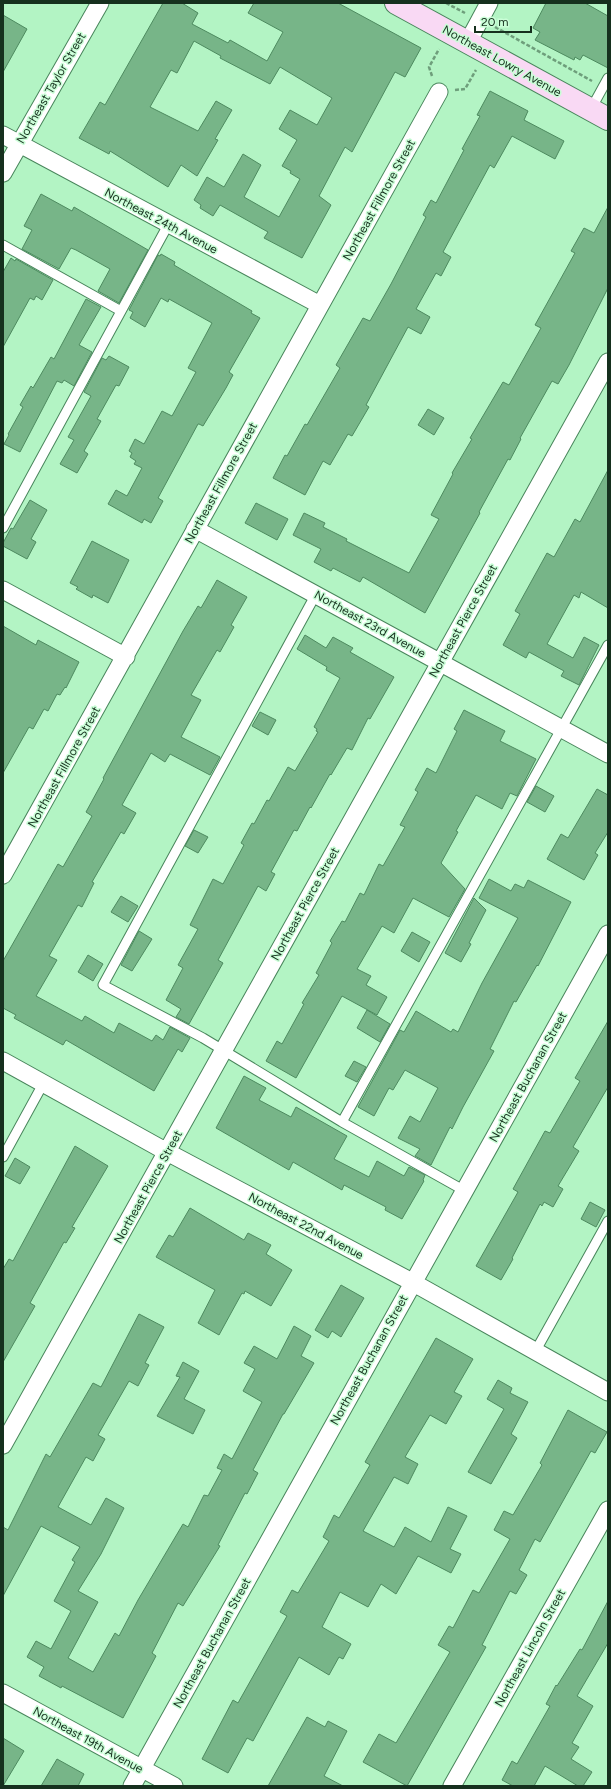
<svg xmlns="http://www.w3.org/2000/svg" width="611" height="1789" viewBox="0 0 611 1789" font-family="Figtree,sans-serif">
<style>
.building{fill:#77b588;stroke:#4d8a5f}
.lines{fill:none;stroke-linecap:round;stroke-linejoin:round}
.lane-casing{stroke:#48855b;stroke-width:11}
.street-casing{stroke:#48855b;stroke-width:19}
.secondary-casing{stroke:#48855b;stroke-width:24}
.path{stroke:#6e9e7b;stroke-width:2.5;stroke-dasharray:4 2;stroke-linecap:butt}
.lane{stroke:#fff;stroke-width:9}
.street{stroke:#fff;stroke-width:17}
.secondary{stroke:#f9d9f4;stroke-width:22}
.labels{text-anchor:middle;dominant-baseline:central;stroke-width:3;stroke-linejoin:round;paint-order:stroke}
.street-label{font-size:12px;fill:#16301e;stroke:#cafed7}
</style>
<rect width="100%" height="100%" fill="#b3f4c4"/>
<path class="building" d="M 163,3 L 182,3 L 198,13 L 192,24 L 228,43 L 230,40 L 267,61 L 283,32 L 248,13 L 254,3 L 338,3 L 421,48 L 405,77 L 395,72 L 352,152 L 345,147 L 319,196 L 331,205 L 302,258 L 264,238 L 268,232 L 220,205 L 213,216 L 200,208 L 201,205 L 194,200 L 207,177 L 224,187 L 243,154 L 261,165 L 244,197 L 279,217 L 300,179 L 290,173 L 291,171 L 282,166 L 297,140 L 279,129 L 290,110 L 317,125 L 332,98 L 280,67 L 270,84 L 220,58 L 221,56 L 194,41 L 177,73 L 171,70 L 150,107 L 198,131 L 216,101 L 232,110 L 215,139 L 218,140 L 197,176 L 181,165 L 168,187 L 110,151 L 109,154 L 79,138 L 100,102 L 105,105 Z
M 546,3 L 585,3 L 608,16 L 608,68 L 583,55 L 580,60 L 575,57 L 574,60 L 535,40 L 540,32 L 533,28 Z
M 3,15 L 27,29 L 3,72 Z
M 490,91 L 528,111 L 524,120 L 564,141 L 555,159 L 512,136 L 494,168 L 490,165 L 443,252 L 451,257 L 441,276 L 436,273 L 416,309 L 430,317 L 421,334 L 408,327 L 366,405 L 369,407 L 352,436 L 348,434 L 330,465 L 323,461 L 305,495 L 273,478 L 285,455 L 287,456 L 305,424 L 307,425 L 340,368 L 336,365 L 363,318 L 370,321 L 391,284 L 426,217 L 423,215 L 431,200 L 436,203 L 464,150 L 462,149 L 480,116 L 477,115 Z
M 41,194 L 72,211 L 74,207 L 148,250 L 119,303 L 98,291 L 110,269 L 76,250 L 71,248 L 59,269 L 22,249 L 32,230 L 24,226 Z
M 608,207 L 608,288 L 569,365 L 558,384 L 552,381 L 520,438 L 521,439 L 510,460 L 508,459 L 479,512 L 480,513 L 425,613 L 363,577 L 360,582 L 333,568 L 331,571 L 314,562 L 321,549 L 293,535 L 304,513 L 325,523 L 323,527 L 347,539 L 346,541 L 409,573 L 439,519 L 431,515 L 453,474 L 452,473 L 472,439 L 470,438 L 503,382 L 509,385 L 541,328 L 535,325 L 575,253 L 571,251 L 584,228 L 594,233 Z
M 161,254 L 175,262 L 174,265 L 252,311 L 251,313 L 260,318 L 229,372 L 233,375 L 226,388 L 203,426 L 199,424 L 198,424 L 158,498 L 163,501 L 151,523 L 144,519 L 142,523 L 108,504 L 116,490 L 127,496 L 142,468 L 134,464 L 136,461 L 130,457 L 132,453 L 129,451 L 135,439 L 144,444 L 162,411 L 172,416 L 196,372 L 188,368 L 212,323 L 169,299 L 168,302 L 161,298 L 145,327 L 130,318 L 133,312 L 129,310 L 158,255 L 160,256 Z
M 11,258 L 15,261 L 16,259 L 53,280 L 42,300 L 36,296 L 34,300 L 30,298 L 3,347 L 3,272 Z
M 86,299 L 101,307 L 79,345 L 92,352 L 74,386 L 64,380 L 62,383 L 57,381 L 20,452 L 4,444 L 9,435 L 8,434 L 23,407 L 20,405 L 31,386 L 33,388 L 51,357 L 54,359 Z
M 109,356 L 129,367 L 119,386 L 116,385 L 97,419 L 101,421 L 84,451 L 88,454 L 77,473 L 60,464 L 74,440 L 68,437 L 91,396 L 84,392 L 102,358 L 106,360 Z
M 428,409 L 444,418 L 434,435 L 418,425 Z
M 608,470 L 608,608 L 581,592 L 579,598 L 574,595 L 547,644 L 573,658 L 584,637 L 599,645 L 579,685 L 561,676 L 564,671 L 529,652 L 526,658 L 503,645 L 520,614 L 515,611 L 547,553 L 554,557 L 575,519 L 580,522 Z
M 30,500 L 47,510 L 31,539 L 36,542 L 27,559 L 3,546 L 3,543 L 11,528 L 13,529 Z
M 256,503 L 288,519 L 277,540 L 245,523 Z
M 92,541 L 129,560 L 108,603 L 93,595 L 92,598 L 76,589 L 78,587 L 70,583 Z
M 217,580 L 247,597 L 231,625 L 234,627 L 220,652 L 217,650 L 191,695 L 201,700 L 181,737 L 220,757 L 210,775 L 170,754 L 165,762 L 151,753 L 122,805 L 136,813 L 124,834 L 121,832 L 92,882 L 94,883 L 82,907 L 78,905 L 49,956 L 57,960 L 36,996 L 82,1021 L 85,1016 L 114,1033 L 119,1023 L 152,1041 L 156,1035 L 163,1040 L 170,1027 L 190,1038 L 182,1052 L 178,1049 L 154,1091 L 66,1040 L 63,1045 L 14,1018 L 16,1015 L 3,1008 L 3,961 L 58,864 L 63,867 L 92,816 L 86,812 L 104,779 L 103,778 L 183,631 L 198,606 L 201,608 Z
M 3,626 L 36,645 L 38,640 L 79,662 L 66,688 L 65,687 L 60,695 L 57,694 L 48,711 L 44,709 L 33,729 L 29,727 L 3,773 Z
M 305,635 L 326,648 L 333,637 L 353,648 L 350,652 L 394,677 L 370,719 L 368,718 L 352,750 L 347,748 L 331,775 L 330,774 L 311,808 L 310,807 L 297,831 L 294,830 L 271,872 L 275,874 L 266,891 L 258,886 L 218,960 L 223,963 L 189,1024 L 176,1017 L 181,1009 L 166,1000 L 183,968 L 178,965 L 198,929 L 190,925 L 213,879 L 223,884 L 244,845 L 241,843 L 252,823 L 254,824 L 267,800 L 269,801 L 288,767 L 295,771 L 318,732 L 316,731 L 317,729 L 314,727 L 340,678 L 326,670 L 327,667 L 297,649 Z
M 464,710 L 505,731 L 500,741 L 536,759 L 517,796 L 510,793 L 502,809 L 476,795 L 456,831 L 458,832 L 441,863 L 465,889 L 449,917 L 413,898 L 394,933 L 382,926 L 357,969 L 371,976 L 366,985 L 387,997 L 377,1015 L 342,996 L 296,1078 L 266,1061 L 277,1041 L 282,1044 L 304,1004 L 302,1003 L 319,975 L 316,973 L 332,943 L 330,941 L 342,921 L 345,922 L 360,893 L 364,895 L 379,864 L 383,866 L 405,827 L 400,825 L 418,792 L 415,790 L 427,768 L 436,773 L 457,731 L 454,729 Z
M 260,712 L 276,720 L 268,735 L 252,726 Z
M 536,786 L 554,796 L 545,812 L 527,802 Z
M 597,789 L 608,795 L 608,832 L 595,853 L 598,855 L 584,880 L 547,859 L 561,834 L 568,838 Z
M 194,830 L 208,837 L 198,853 L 185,846 Z
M 489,879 L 511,891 L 515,884 L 524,888 L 528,880 L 571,902 L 538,966 L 537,965 L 516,1002 L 514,1001 L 490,1049 L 494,1051 L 463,1107 L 452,1129 L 450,1127 L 431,1165 L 415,1156 L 420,1149 L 398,1138 L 410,1116 L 420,1122 L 438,1088 L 405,1070 L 393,1090 L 389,1088 L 374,1116 L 358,1107 L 400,1030 L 404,1032 L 416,1011 L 451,1032 L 453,1029 L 458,1032 L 482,983 L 518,918 L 479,898 Z
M 121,896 L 138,906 L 128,922 L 111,912 Z
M 474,898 L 486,910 L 469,943 L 471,944 L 461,962 L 445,953 Z
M 139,931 L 152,939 L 132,971 L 121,965 Z
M 412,932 L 430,942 L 419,962 L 401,951 Z
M 88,955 L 103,964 L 93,981 L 78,972 Z
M 367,1010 L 390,1024 L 380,1042 L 357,1028 Z
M 608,1021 L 608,1087 L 573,1147 L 579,1151 L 558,1186 L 563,1189 L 553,1207 L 544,1202 L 542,1206 L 540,1204 L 512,1258 L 513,1259 L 501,1280 L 476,1266 L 518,1192 L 513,1189 L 545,1131 L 550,1133 L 580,1081 L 575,1078 Z
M 354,1061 L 366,1067 L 357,1082 L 345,1076 Z
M 244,1076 L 266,1088 L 259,1100 L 291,1117 L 296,1107 L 347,1136 L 334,1159 L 369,1177 L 377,1161 L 404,1176 L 409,1167 L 425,1175 L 423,1180 L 424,1181 L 402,1219 L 385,1210 L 386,1207 L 344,1185 L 342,1190 L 293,1162 L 289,1170 L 216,1128 Z
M 75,1146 L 108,1166 L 72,1227 L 75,1228 L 66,1243 L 64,1242 L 30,1303 L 35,1306 L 3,1362 L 3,1269 L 9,1259 L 13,1261 Z
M 15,1158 L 30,1167 L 20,1184 L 5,1176 Z
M 590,1202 L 605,1210 L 596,1227 L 581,1219 Z
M 190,1208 L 244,1240 L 248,1233 L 271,1245 L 266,1254 L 292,1270 L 271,1306 L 245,1291 L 244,1294 L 242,1293 L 219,1335 L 198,1323 L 215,1290 L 156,1257 L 169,1235 L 173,1237 Z
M 341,1285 L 364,1298 L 341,1337 L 332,1331 L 328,1338 L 315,1330 Z
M 139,1314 L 164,1327 L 145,1363 L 149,1365 L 138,1386 L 129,1381 L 98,1435 L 105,1439 L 93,1461 L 86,1457 L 58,1507 L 91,1525 L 106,1498 L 124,1508 L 101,1554 L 78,1591 L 98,1602 L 68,1658 L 93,1672 L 115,1633 L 119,1636 L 138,1600 L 183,1524 L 188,1527 L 204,1495 L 208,1496 L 222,1470 L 217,1468 L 224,1454 L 232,1459 L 262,1402 L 243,1391 L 255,1369 L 244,1363 L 254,1346 L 277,1359 L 294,1326 L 311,1336 L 301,1356 L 314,1363 L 284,1414 L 283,1414 L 253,1470 L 258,1473 L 247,1494 L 245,1493 L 218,1545 L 220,1546 L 183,1606 L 178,1603 L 152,1653 L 156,1656 L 123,1718 L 62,1686 L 61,1688 L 39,1676 L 44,1667 L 27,1657 L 36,1641 L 51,1649 L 71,1611 L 54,1601 L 75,1562 L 72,1560 L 80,1547 L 41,1526 L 3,1596 L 3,1527 L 8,1530 L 46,1454 L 50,1457 L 93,1383 L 101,1387 Z
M 436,1338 L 473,1359 L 454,1392 L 462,1396 L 446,1424 L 430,1415 L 405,1457 L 418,1464 L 408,1484 L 394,1477 L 363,1531 L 394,1547 L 405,1527 L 431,1542 L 448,1507 L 467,1516 L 450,1549 L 461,1554 L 451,1573 L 418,1556 L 396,1594 L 381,1584 L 368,1607 L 340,1592 L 322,1627 L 351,1644 L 343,1659 L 339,1657 L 329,1675 L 299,1657 L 253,1741 L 247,1738 L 228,1773 L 202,1759 L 233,1700 L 238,1703 L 287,1616 L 280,1612 L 292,1590 L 298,1593 L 329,1541 L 323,1537 L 334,1515 L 339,1518 L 370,1465 L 365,1462 Z
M 183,1362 L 199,1371 L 184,1399 L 205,1410 L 193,1434 L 157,1416 L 180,1377 L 176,1376 Z
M 498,1380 L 512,1388 L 510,1393 L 528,1402 L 511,1434 L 517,1438 L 491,1484 L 468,1472 L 504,1409 L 487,1399 Z
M 568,1410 L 607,1432 L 595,1453 L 591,1451 L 540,1542 L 535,1539 L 519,1570 L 527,1575 L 516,1594 L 510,1591 L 482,1645 L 486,1647 L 407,1786 L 363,1762 L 379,1734 L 396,1743 L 450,1652 L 438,1645 L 449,1626 L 453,1628 L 473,1590 L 479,1593 L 510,1539 L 494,1530 L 504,1511 L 513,1515 L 542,1465 L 540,1463 Z
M 608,1601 L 608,1643 L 577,1696 L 593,1706 L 572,1743 L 579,1747 L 571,1759 L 592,1772 L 583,1786 L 578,1786 L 545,1766 L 534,1786 L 513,1786 L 502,1780 L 512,1761 L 517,1764 L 550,1706 L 546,1704 L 556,1685 L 557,1686 L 580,1649 L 582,1650 Z
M 307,1717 L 325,1727 L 328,1721 L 347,1731 L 324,1776 L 343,1786 L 268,1786 Z
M 3,1738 L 24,1751 L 3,1786 Z
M 57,1759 L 84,1774 L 78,1786 L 41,1786 Z"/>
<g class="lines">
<g class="lane-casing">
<path id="lane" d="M 591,109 L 608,78
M 3,245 L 121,311
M 3,528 L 168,225
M 316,594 L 103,985 L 203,1038 L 342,1122 L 465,1191
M 342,1122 L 608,645
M 3,1157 L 43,1084
M 535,1352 L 608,1221"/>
</g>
<g class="street-casing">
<path id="street" d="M 468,42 L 489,3
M 3,135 L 320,305
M 3,173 L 100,3
M 195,529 L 608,754
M 3,590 L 126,657
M 3,875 L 439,92
M 3,1061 L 167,1152 L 412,1282 L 608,1392
M 3,1445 L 608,362
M 3,1693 L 174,1786
M 132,1786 L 608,934
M 452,1786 L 608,1510"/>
</g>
<g class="secondary-casing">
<path id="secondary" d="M 396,3 L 608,119"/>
</g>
<path class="path" d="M 446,3 L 465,13
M 495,27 L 592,81
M 432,76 L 429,67 L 439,49
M 455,90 L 465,89 L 476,70"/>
<use href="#lane" class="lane"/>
<use href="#street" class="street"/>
<use href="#secondary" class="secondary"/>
</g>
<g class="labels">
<g class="street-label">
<text transform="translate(502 61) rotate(29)">Northeast Lowry Avenue</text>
<text transform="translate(51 88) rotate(-60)">Northeast Taylor Street</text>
<text transform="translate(379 200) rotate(-61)">Northeast Fillmore Street</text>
<text transform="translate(161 221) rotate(28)">Northeast 24th Avenue</text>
<text transform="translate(221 483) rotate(-61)">Northeast Fillmore Street</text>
<text transform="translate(463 621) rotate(-61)">Northeast Pierce Street</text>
<text transform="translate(370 624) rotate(29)">Northeast 23rd Avenue</text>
<text transform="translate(64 767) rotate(-61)">Northeast Fillmore Street</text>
<text transform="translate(305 904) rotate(-61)">Northeast Pierce Street</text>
<text transform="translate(528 1077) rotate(-61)">Northeast Buchanan Street</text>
<text transform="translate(148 1187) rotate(-61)">Northeast Pierce Street</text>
<text transform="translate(306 1226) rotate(28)">Northeast 22nd Avenue</text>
<text transform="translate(369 1360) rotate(-61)">Northeast Buchanan Street</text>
<text transform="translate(212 1643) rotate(-61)">Northeast Buchanan Street</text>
<text transform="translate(530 1648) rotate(-61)">Northeast Lincoln Street</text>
<text transform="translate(88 1740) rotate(29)">Northeast 19th Avenue</text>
</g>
</g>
<rect width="611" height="1789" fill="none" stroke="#16301e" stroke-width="8"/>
<path d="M475 26v6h56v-6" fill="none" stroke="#16301e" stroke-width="2"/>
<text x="481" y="26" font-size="12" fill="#16301e" stroke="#cafed7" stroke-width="3" paint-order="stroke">20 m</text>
</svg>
